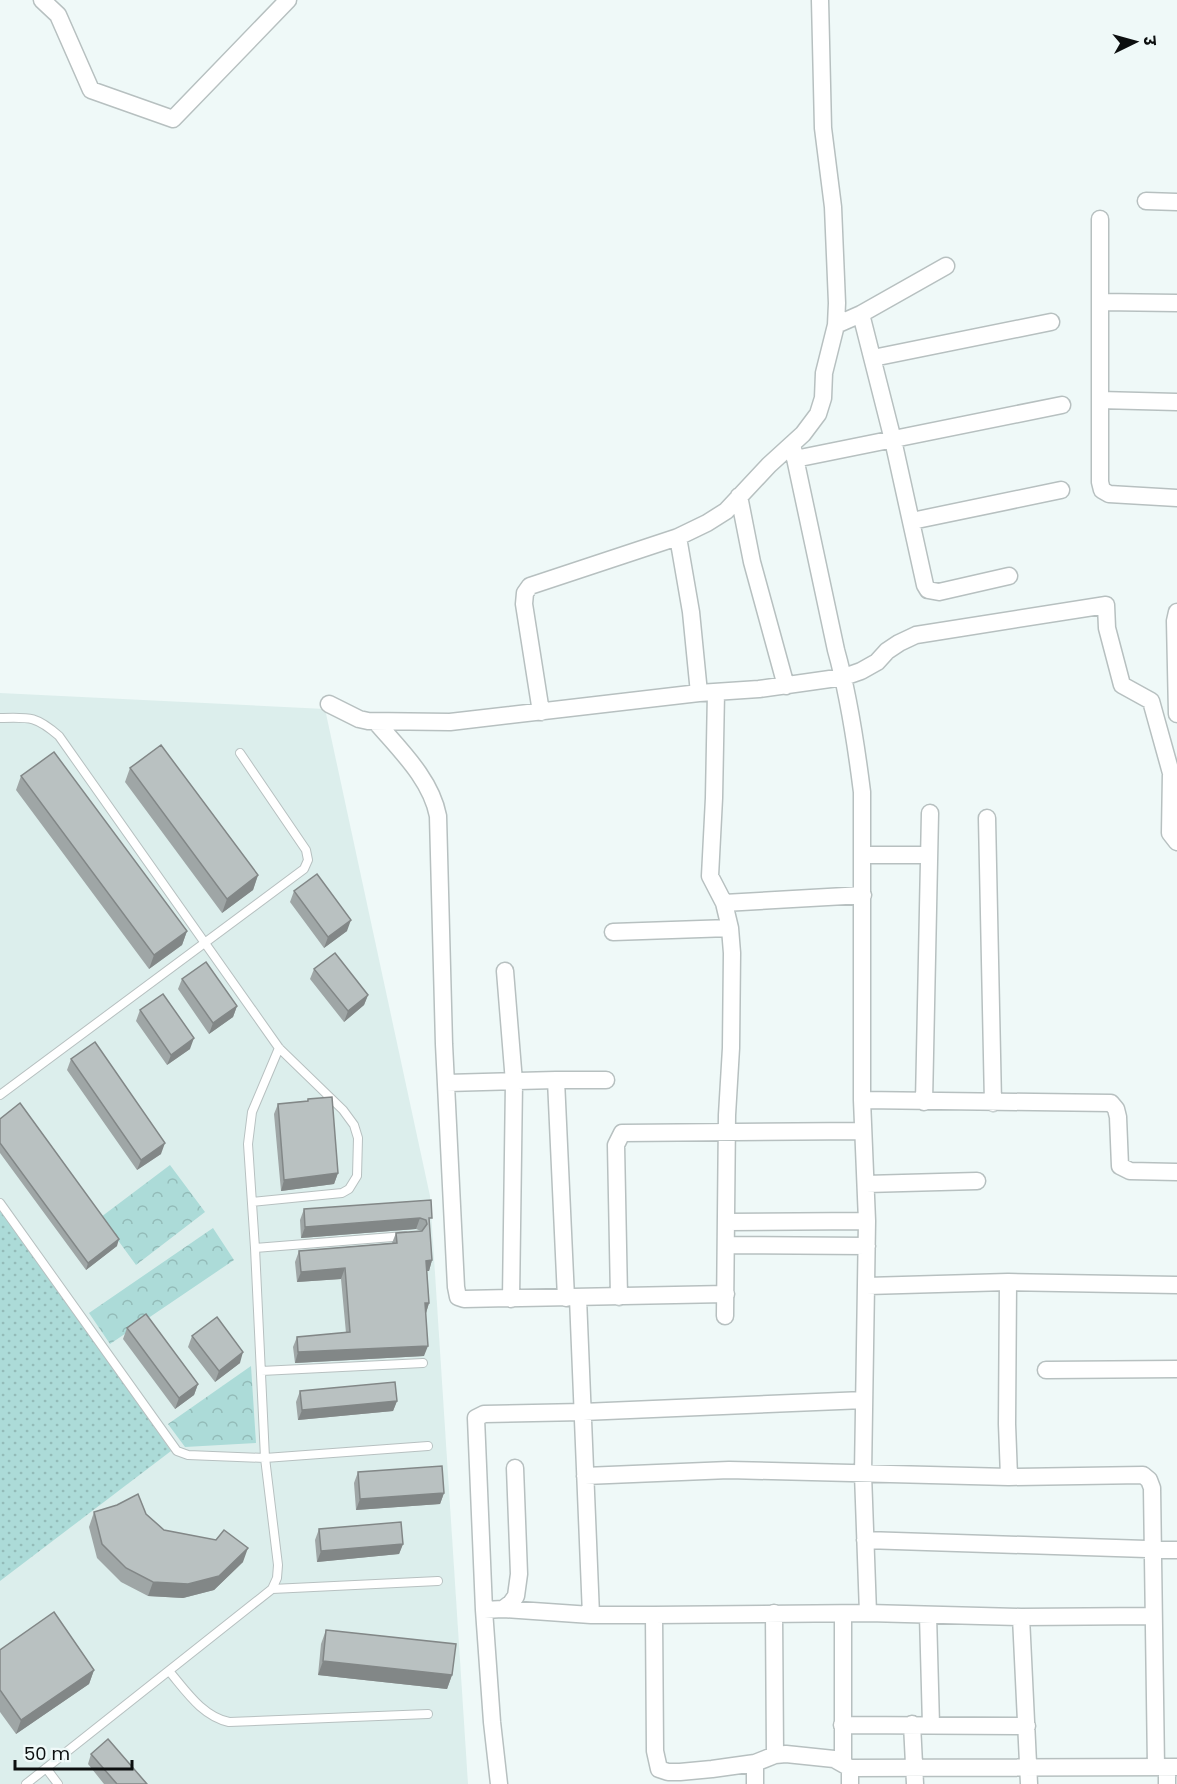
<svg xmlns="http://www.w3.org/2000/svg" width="1177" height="1784" viewBox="0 0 1177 1784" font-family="Poppins,'Noto Sans Devanagari',sans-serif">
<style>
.built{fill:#dceeec}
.grass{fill:url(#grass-dots)}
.park{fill:url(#park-crowns)}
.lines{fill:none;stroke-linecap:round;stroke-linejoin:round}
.service-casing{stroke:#b7c0c0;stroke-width:10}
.minor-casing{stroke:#b7c0c0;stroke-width:19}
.service{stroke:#fff;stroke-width:8}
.minor{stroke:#fff;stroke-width:16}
.wall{fill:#9fa6a6}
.shaded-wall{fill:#828787}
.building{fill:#b9c1c1;stroke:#828787;stroke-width:1.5}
</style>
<defs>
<pattern id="grass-dots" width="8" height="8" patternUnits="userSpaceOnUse" patternTransform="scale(1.5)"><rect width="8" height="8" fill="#acdbd8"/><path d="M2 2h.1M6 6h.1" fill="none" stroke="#93bbb8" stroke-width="1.8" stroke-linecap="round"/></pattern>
<pattern id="park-crowns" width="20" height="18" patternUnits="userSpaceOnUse" patternTransform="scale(1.5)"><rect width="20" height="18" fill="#acdbd8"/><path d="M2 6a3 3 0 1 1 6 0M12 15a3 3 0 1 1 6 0" fill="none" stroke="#93bbb8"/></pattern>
</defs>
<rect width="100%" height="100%" fill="#eff9f8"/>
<path class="built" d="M 0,693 L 325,709 L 430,1196 L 468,1784 L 0,1784 Z"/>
<path class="grass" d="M 0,1207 L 171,1451 L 0,1581 Z"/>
<path class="park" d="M 170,1165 L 205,1212 L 136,1265 L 101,1217 Z
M 213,1228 L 234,1260 L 110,1344 L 89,1313 Z
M 251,1366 L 256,1443 L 185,1447 L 168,1424 Z"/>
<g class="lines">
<g class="service-casing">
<path id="service" d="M 0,718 C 30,717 36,716 59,736 L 279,1048 L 343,1110 L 354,1125 L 358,1138 L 357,1176 L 349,1189 L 342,1193 L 252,1202
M 0,1095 L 304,869 L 308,860 L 306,850 L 240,753
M 0,1203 L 177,1451 L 188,1455 L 265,1458 L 428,1446
M 255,1248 L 405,1236
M 261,1371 L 423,1363
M 272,1589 L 438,1581
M 169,1671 C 186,1691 202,1716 229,1722 L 428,1714
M 46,1768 L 58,1784
M 26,1784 L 272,1589 L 277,1578 L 278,1565 L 265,1458 L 255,1248 L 248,1144 L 252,1112 L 279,1048"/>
</g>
<g class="minor-casing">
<path id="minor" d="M 42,0 L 58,15 L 91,90 L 173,119 L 288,0
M 1146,201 L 1177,202
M 1100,219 L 1100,482 L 1102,490 L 1109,494 L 1177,498
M 1101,302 L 1177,303
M 861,314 L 893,440 L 925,585 L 928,590 L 939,592 L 1009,576
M 836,325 L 861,314 L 946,266
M 873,358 L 1051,322
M 1100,400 L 1177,402
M 792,444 L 836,650 C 849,696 856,744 862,792 L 862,1100 L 867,1221 L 863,1474 L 868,1613 L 654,1615 L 655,1751 L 659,1769 L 668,1772 L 680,1772 L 712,1769 L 755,1763 L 775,1755 L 786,1754 L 834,1759 L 850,1768
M 795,459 L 1062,405
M 739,496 L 752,562 L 786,686
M 912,521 L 1061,490
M 678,537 L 691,612 L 699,693
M 1177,612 L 1175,621 L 1177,714
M 716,692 L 714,798 L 710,876 L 724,903 L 730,928 L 732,953 L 731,1048 L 727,1115 L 725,1316
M 329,704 L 359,719 L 368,721 L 450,722 L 699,693 L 759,689 L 844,677 L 861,671 L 877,662 L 887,651 L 899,643 L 916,635 L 1106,605 L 1107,628 L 1122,685 L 1151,701 L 1171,773 L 1170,833 L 1177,842
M 541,712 L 524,604 L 525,593 L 530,586 L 678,537 L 707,523 L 726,511 L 769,465 L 803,434 L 818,414 L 823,398 L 824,373 L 836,325 L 837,303 L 833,207 L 823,128 L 820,0
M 376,722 C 399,749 431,779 438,816 L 444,1044 L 456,1287 L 458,1297 L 464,1299 L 726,1294
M 987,818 L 993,1103
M 863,855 L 929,855
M 724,903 L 863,895
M 613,932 L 730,928
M 505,971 L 514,1082 L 511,1299
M 556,1080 L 606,1080
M 447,1083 L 556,1080 L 566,1298
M 862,1100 L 1111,1103 L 1116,1109 L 1118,1117 L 1120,1166 L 1130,1171 L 1177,1172
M 924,1102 L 930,813
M 866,1184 L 977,1181
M 727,1222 L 867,1221
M 727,1245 L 867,1246
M 1008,1282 L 1007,1424 L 1009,1477
M 867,1286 L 1008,1282 L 1177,1285
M 619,1297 L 616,1145 L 622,1133 L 863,1131
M 578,1298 L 591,1615
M 1046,1370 L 1177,1369
M 585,1476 L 729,1470 L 1009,1477 L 1143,1475 L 1149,1480 L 1152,1488 L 1156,1767
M 865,1540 L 1177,1550
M 503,1609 L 591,1615 L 654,1615
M 484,1610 L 503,1609 L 511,1603 L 516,1596 L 519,1574 L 515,1468
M 774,1613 L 775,1755
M 868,1613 L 1021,1617 L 1029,1784
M 928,1615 L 931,1725
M 1021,1617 L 1153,1616
M 912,1724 L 915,1784
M 842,1725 L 1027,1726
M 755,1763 L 755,1784
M 843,1763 L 843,1614
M 1167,1768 L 1167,1784
M 499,1784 L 492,1722 L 484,1610 L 476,1418 L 484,1414 L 583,1412 L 864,1400
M 850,1784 L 850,1768 L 1177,1767"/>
</g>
<use href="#service" class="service"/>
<use href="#minor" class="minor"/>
</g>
<path class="wall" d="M 130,768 L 258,875 L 253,890 L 222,913 L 125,782 Z
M 21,776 L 187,931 L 182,945 L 149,969 L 16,790 Z
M 294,891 L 347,931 L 324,948 L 290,902 Z
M 314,969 L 368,995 L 364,1005 L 344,1022 L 310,979 Z
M 182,979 L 237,1006 L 233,1017 L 209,1034 L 178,989 Z
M 140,1010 L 190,1049 L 167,1065 L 136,1021 Z
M 71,1059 L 161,1154 L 137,1170 L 67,1070 Z
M 308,1099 L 338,1173 L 334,1184 L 281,1191 L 274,1114 L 278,1104 L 307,1101 Z
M 0,1119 L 117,1246 L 86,1270 L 0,1153 Z
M 431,1200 L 429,1225 L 432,1260 L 429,1271 L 427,1271 L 429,1303 L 426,1313 L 424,1356 L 295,1363 L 293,1347 L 297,1337 L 346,1333 L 341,1279 L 297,1282 L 295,1262 L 299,1251 L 392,1243 L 396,1233 L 421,1231 L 416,1229 L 301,1238 L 300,1220 L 304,1209 Z
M 127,1328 L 198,1384 L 194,1395 L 175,1409 L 123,1339 Z
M 192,1336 L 240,1363 L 215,1382 L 188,1347 Z
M 300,1391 L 397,1401 L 393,1411 L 298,1420 L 296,1402 Z
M 358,1472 L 444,1493 L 440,1504 L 356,1510 L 354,1483 Z
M 94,1512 L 146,1514 L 164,1530 L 243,1562 L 214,1590 L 183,1598 L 148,1596 L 121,1582 L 97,1558 L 89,1527 Z
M 319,1529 L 403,1544 L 399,1554 L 317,1562 L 315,1540 Z
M 326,1630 L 452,1675 L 447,1689 L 318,1675 L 321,1644 Z
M 0,1650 L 94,1670 L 89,1684 L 16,1734 L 0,1712 Z
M 91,1754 L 147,1784 L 104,1784 L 88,1764 Z"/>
<path class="shaded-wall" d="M 258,875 L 253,890 L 222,913 L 227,899 Z
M 351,920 L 347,931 L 324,948 L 328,937 Z
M 187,931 L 182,945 L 149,969 L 154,955 Z
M 368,995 L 364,1005 L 344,1022 L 348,1011 Z
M 237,1006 L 233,1017 L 209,1034 L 213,1023 Z
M 194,1038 L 190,1049 L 167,1065 L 171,1055 Z
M 165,1143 L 161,1154 L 137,1170 L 141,1160 Z
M 338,1173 L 334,1184 L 281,1191 L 284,1180 Z
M 420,1218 L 416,1229 L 301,1238 L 305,1227 Z
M 119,1239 L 117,1246 L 86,1270 L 88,1263 Z
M 432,1260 L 429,1271 L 422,1271 L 426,1261 Z
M 345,1268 L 341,1279 L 297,1282 L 301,1272 Z
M 425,1303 L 429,1303 L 426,1313 Z
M 428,1346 L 424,1356 L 295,1363 L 298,1352 Z
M 243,1352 L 240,1363 L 215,1382 L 219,1371 Z
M 198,1384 L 194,1395 L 175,1409 L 179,1398 Z
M 397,1401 L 393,1411 L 298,1420 L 302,1410 Z
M 444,1493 L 440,1504 L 356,1510 L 360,1499 Z
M 403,1544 L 399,1554 L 317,1562 L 321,1551 Z
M 248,1548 L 243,1562 L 214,1590 L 183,1598 L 148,1596 L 153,1582 Z
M 323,1661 L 452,1675 L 447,1689 L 318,1675 Z
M 94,1670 L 89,1684 L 16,1734 L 21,1720 Z"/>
<path class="building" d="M 161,745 L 258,875 L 227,899 L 130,768 Z
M 54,752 L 187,931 L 154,955 L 21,776 Z
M 317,874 L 351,920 L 328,937 L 294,891 Z
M 335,953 L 368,995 L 348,1011 L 314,969 Z
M 206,962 L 237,1006 L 213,1023 L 182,979 Z
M 163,994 L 194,1038 L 171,1055 L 140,1010 Z
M 95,1042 L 165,1143 L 141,1160 L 71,1059 Z
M 332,1097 L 338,1173 L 284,1180 L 278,1104 L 308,1101 L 308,1099 Z
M 20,1103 L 119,1239 L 88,1263 L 0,1143 L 0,1119 Z
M 431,1200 L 432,1218 L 429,1218 L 432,1260 L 426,1261 L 429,1303 L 425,1303 L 428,1346 L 298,1352 L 297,1337 L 350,1332 L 345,1268 L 301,1272 L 299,1251 L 397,1243 L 396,1233 L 422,1231 L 427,1224 L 426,1220 L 420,1218 L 305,1227 L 304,1209 Z
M 146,1314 L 198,1384 L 179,1398 L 127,1328 Z
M 217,1317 L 243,1352 L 219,1371 L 192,1336 Z
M 395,1382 L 397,1401 L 302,1410 L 300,1391 Z
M 442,1466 L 444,1493 L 360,1499 L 358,1472 Z
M 138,1494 L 146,1514 L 164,1530 L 216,1540 L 224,1530 L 248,1548 L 219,1576 L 188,1584 L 153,1582 L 126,1568 L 102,1544 L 94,1512 L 117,1505 Z
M 401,1522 L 403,1544 L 321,1551 L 319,1529 Z
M 54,1612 L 94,1670 L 21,1720 L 0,1690 L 0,1650 Z
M 326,1630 L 456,1644 L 452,1675 L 323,1661 Z
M 108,1739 L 147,1784 L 117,1784 L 91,1754 Z"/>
<g transform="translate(1135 42) rotate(85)" stroke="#eff9f8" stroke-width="4.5" paint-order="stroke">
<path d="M0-4.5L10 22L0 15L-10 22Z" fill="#0c0f0f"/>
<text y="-9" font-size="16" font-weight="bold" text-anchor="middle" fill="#0c0f0f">उ</text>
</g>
<path d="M15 1760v9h117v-9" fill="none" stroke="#0c0f0f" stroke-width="3"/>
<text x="24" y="1760" font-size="18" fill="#0c0f0f" stroke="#eff9f8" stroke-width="4.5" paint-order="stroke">50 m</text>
</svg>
